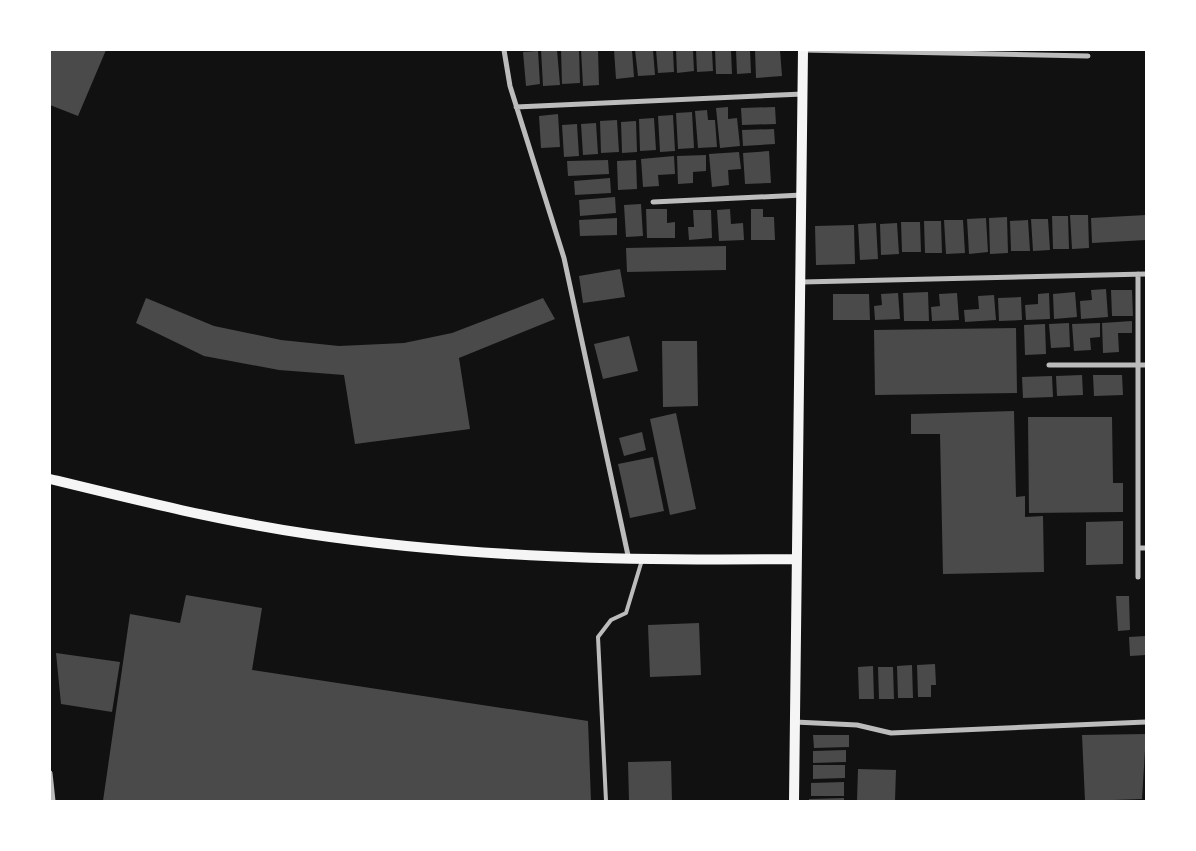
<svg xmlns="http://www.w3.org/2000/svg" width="1196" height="851" viewBox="0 0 1196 851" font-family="'Playfair Display',serif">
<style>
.building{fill:#4a4a4a}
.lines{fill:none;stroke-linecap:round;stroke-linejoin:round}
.service{stroke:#bcbcbc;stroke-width:4}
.minor{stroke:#bcbcbc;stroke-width:5}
.secondary{stroke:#f5f5f5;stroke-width:10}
</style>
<rect width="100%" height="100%" fill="#111"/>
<path class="building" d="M 50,50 L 106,50 L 78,116 L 50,105 Z
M 541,50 L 557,50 L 560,85 L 543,86 Z
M 561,50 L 579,50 L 580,83 L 562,84 Z
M 581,50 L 598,50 L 599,85 L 583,86 Z
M 614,50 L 632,50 L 634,77 L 616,79 Z
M 635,50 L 653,50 L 655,75 L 638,76 Z
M 656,50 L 673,50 L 674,72 L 658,73 Z
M 676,50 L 693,50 L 694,71 L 677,73 Z
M 696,50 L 712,50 L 713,71 L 697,72 Z
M 715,50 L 731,50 L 732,74 L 716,74 Z
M 736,50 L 750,50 L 751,73 L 737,74 Z
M 755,50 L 780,50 L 782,76 L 756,78 Z
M 538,51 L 540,84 L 526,86 L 523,52 Z
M 728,107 L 728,119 L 737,118 L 740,146 L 720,148 L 716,108 Z
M 775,107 L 776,124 L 742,125 L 741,108 Z
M 707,110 L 708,120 L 715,120 L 717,147 L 698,148 L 695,111 Z
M 692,112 L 694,148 L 678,149 L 676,113 Z
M 558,114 L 560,147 L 541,148 L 539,116 Z
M 673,115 L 675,151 L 660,152 L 658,116 Z
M 654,118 L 656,150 L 640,151 L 639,119 Z
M 617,120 L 619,152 L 601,153 L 600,121 Z
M 636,121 L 637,152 L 622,153 L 621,122 Z
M 596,123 L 598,154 L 583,155 L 581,124 Z
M 577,124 L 579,156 L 564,157 L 562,125 Z
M 774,129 L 775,144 L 743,146 L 742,130 Z
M 769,151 L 771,183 L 745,184 L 743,153 Z
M 739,152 L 741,169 L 728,170 L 729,185 L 712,187 L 709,154 Z
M 706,155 L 706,171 L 693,172 L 693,183 L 678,184 L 677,156 Z
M 674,156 L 675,174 L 658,175 L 659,186 L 643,187 L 641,159 Z
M 608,160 L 609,174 L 568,176 L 567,161 Z
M 636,160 L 637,189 L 618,190 L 617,161 Z
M 610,178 L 611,193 L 575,195 L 574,181 Z
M 615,197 L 616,213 L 580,216 L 579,200 Z
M 641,204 L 643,236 L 626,237 L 624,205 Z
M 646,209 L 667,209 L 667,223 L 675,222 L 675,238 L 647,238 Z
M 730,209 L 731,224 L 743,223 L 744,240 L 719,241 L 717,210 Z
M 751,209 L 763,209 L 763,217 L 774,217 L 775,240 L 751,240 Z
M 693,210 L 711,210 L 712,238 L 689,240 L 688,227 L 694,227 Z
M 1070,215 L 1088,215 L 1089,248 L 1072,249 Z
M 1146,215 L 1146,240 L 1092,243 L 1091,218 Z
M 1052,216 L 1068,216 L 1069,249 L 1053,249 Z
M 1007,217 L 1008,253 L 990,254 L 989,218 Z
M 617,218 L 617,235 L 580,236 L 579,220 Z
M 986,218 L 988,252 L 969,254 L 967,219 Z
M 1031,219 L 1048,219 L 1050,250 L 1033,251 Z
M 944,220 L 963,220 L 965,253 L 946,254 Z
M 1028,220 L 1030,251 L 1011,251 L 1010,221 Z
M 924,221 L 941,221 L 942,253 L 925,253 Z
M 901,222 L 920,222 L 921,252 L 902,252 Z
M 876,223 L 878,259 L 860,260 L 858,224 Z
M 897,223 L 899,254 L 881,255 L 880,224 Z
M 854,225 L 855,264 L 816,265 L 815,226 Z
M 726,246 L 726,270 L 627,272 L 626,248 Z
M 620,269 L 625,297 L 583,303 L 579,276 Z
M 1106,289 L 1108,317 L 1081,319 L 1080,301 L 1092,300 L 1091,290 Z
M 1111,290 L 1132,290 L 1133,316 L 1112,316 Z
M 928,292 L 929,321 L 904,321 L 903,293 Z
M 1075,292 L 1077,317 L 1054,319 L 1053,294 Z
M 898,293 L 900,319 L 875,320 L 874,306 L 882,305 L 881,294 Z
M 957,293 L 959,320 L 932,321 L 931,307 L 940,306 L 939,294 Z
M 1049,293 L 1050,319 L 1026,320 L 1025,305 L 1038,304 L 1038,294 Z
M 833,294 L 869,294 L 870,320 L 833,320 Z
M 994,295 L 996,320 L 965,322 L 964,310 L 979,309 L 978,296 Z
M 1021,297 L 1022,320 L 999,321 L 998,298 Z
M 146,298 L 214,326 L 281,340 L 339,346 L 404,343 L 452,333 L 543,298 L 555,319 L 459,358 L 470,429 L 355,444 L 344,375 L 279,370 L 204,356 L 136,323 Z
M 1132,321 L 1132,333 L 1118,333 L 1119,352 L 1103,353 L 1102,323 Z
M 1069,323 L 1070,347 L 1051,348 L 1049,324 Z
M 1100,323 L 1100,337 L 1090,338 L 1091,350 L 1074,351 L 1072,324 Z
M 1045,324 L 1046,354 L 1025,355 L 1024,325 Z
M 1016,328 L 1017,393 L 875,395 L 874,330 Z
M 629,336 L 638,371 L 603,379 L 594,344 Z
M 662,341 L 697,341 L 698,406 L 663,407 Z
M 1082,375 L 1083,395 L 1057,396 L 1056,376 Z
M 1093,375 L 1122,375 L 1123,395 L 1094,396 Z
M 1052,376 L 1053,397 L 1023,398 L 1022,377 Z
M 1014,411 L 1016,497 L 1025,496 L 1025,517 L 1043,516 L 1044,572 L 943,574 L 940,434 L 911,434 L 911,414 Z
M 676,413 L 696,509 L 670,515 L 650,419 Z
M 1028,417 L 1112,417 L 1113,483 L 1123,483 L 1123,512 L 1029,513 Z
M 642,432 L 646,450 L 624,456 L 619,438 Z
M 653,457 L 664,511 L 630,518 L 618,464 Z
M 1123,521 L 1123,564 L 1086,565 L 1086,522 Z
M 186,595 L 262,608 L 252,670 L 588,721 L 591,801 L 103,801 L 130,614 L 180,623 Z
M 1116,596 L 1129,596 L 1130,630 L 1118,631 Z
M 699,623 L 701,675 L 650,677 L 648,625 Z
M 1146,636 L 1146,655 L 1130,656 L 1129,637 Z
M 56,653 L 120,662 L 112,712 L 61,704 Z
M 935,664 L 936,685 L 931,685 L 931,697 L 918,697 L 917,665 Z
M 912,665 L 913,698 L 898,698 L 897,666 Z
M 873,666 L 874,699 L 859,699 L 858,667 Z
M 878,667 L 893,667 L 894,699 L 879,699 Z
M 1146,734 L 1142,799 L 1085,801 L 1082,735 Z
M 813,735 L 849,735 L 849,747 L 814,748 Z
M 846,750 L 846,762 L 813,763 L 813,751 Z
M 671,761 L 672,801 L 629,801 L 628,762 Z
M 813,765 L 845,765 L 845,778 L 813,779 Z
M 858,769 L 896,770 L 895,801 L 857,801 Z
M 844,782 L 844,796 L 811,796 L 811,783 Z
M 844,798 L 844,801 L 809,801 L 809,799 Z"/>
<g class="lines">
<path class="service" d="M 606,801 L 598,637 L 611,620 L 626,613 L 642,560"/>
<path class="minor" d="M 504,50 L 510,86 L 564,258 L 629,560
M 803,50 L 1088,56
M 516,107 L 803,94
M 653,202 L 802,195
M 802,282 L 1146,274
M 1049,365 L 1146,365
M 1138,548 L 1146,548
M 1138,577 L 1138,274
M 795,722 L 857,725 L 891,733 L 1146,722
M 50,773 L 53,801"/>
<path class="secondary" d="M 50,479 C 136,500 221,521 309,534 C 471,558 633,561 796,559
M 794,801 L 803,50"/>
</g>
<rect width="1196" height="851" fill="none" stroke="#ffffff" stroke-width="102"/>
</svg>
